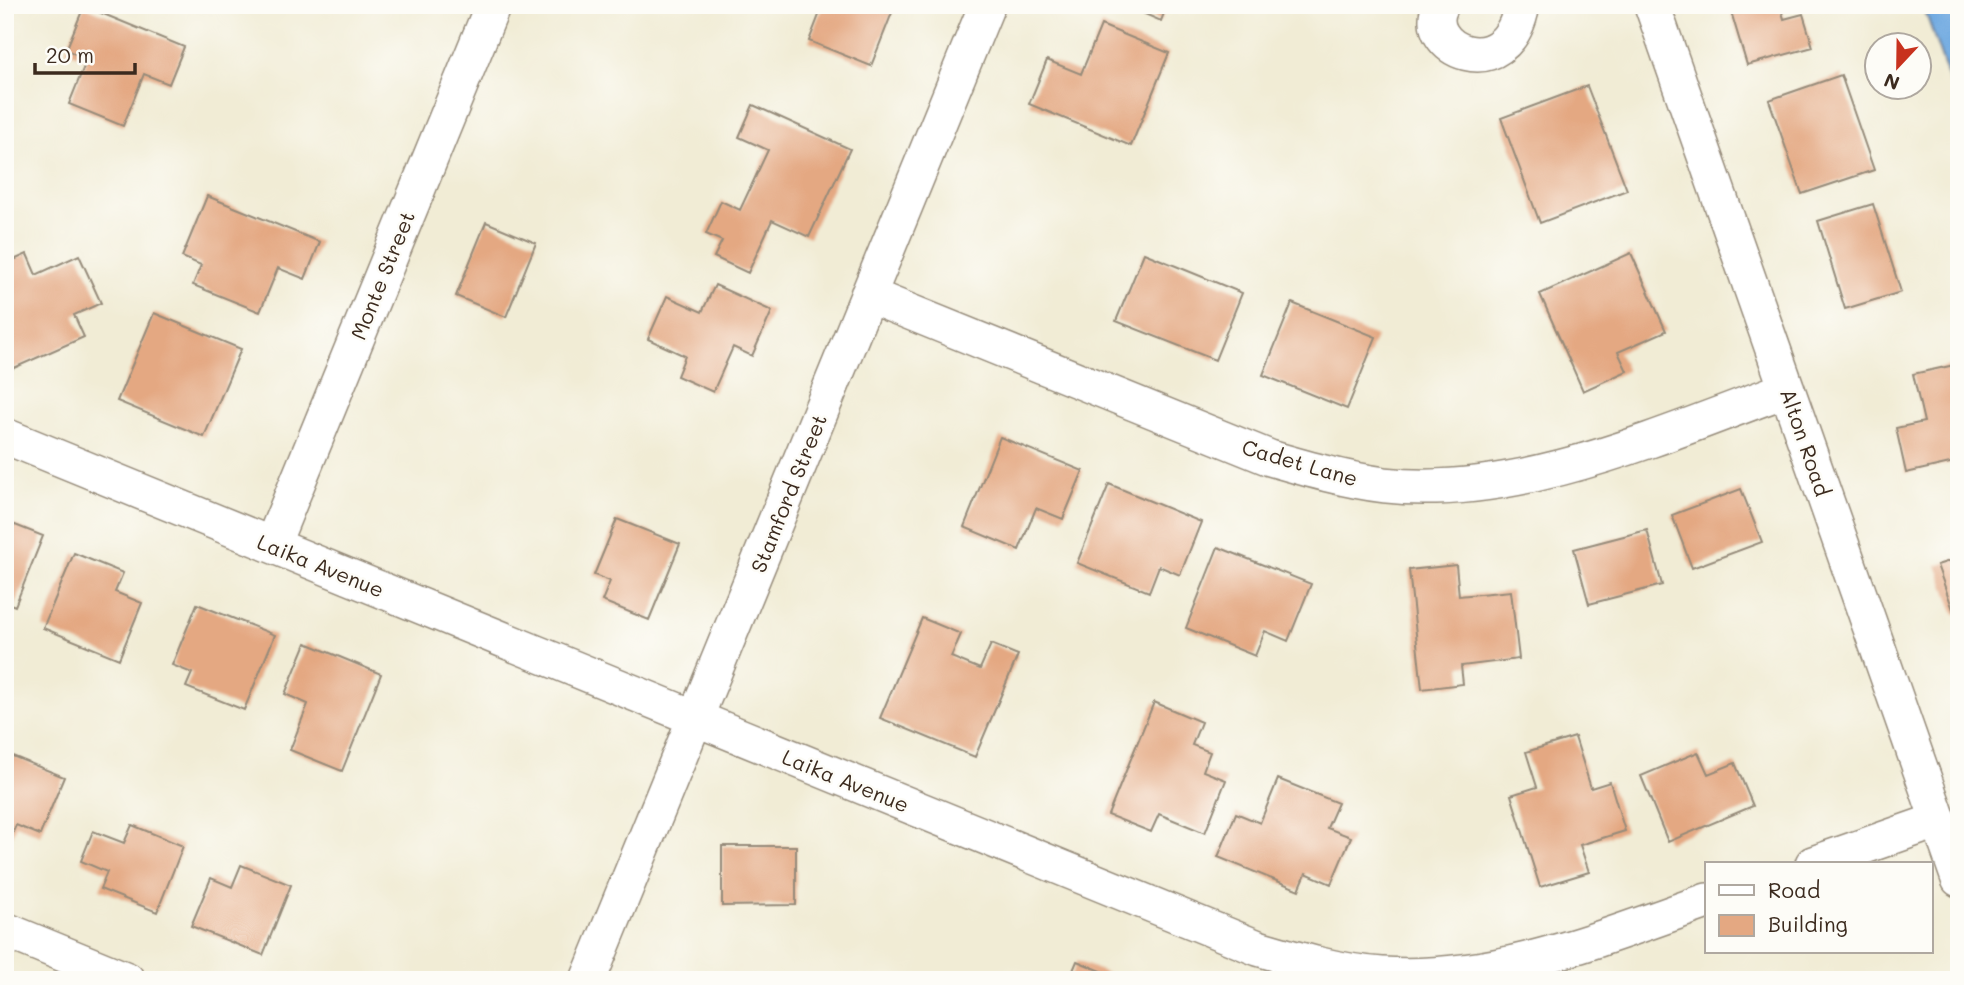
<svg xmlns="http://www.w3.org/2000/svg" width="1964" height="985" viewBox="0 0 1964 985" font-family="Mali,sans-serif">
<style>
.water{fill:#71aae1;stroke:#566a80;stroke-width:2}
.building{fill:#e4a882}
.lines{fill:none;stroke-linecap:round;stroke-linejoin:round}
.minor-casing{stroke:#968b7a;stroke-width:38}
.minor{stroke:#fff;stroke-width:35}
.labels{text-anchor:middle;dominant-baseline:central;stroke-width:5;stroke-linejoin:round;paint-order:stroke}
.street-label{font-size:21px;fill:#3b2a1e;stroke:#fdfcf7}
</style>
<rect width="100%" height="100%" fill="#fdfcf7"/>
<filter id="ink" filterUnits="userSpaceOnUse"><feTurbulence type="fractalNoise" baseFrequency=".0143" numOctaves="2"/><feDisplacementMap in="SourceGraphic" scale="14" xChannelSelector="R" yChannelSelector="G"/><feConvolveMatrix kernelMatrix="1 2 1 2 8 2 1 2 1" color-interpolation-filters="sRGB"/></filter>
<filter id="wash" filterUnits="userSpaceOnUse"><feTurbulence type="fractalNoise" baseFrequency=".00686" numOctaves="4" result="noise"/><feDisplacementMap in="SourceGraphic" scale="28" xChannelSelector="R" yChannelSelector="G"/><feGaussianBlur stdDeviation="1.57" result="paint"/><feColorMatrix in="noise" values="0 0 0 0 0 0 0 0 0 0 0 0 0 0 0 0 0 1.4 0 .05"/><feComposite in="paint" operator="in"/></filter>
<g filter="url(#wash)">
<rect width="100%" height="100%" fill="#f1ecd5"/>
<path class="water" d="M 1923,5 L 1959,5 L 1959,108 Z"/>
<g id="blocks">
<path class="building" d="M 823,5 L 895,5 L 871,66 L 809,41 Z
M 1124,5 L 1167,5 L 1161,21 Z
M 1729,5 L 1780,5 L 1784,19 L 1803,14 L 1813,47 L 1747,65 Z
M 84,6 L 184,47 L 169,84 L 144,74 L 123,126 L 69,104 L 87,59 L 66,50 Z
M 1101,25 L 1169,53 L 1131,146 L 1029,104 L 1047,60 L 1081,74 Z
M 1841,75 L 1874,170 L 1802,194 L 1769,100 Z
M 1587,86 L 1627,190 L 1540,223 L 1501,118 Z
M 753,105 L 850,149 L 809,237 L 772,220 L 748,273 L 714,257 L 722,241 L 706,234 L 721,201 L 740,210 L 768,150 L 739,137 Z
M 207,196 L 320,242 L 305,279 L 278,268 L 260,312 L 193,285 L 201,265 L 182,257 Z
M 1873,204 L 1901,292 L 1845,309 L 1818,221 Z
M 486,222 L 536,243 L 506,317 L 456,296 Z
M 1144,253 L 1242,293 L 1215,360 L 1116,321 Z
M 1631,253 L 1666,331 L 1618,352 L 1627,371 L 1583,391 L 1540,294 Z
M 27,254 L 36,275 L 79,255 L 101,303 L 74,315 L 84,337 L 5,372 L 5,264 Z
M 715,285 L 772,311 L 752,356 L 733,347 L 713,392 L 677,376 L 685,356 L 648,339 L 667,296 L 702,312 Z
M 1292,303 L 1376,337 L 1347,409 L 1263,375 Z
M 154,313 L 241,349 L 204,437 L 117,401 Z
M 1959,364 L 1959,461 L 1906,473 L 1896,428 L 1924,422 L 1913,374 Z
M 1000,437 L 1083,471 L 1063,519 L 1036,508 L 1019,550 L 964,527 Z
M 1109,484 L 1201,522 L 1180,575 L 1159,566 L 1149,592 L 1077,563 Z
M 1741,489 L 1762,542 L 1692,568 L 1672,515 Z
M 617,519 L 680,544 L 649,620 L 602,601 L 610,581 L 594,575 Z
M 5,521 L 43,536 L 15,606 L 5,602 Z
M 1647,530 L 1662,585 L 1589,604 L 1574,549 Z
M 1218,547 L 1311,584 L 1288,641 L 1265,631 L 1255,656 L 1186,628 Z
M 74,553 L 123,573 L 115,592 L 142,603 L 119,659 L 43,628 Z
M 1959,558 L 1959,614 L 1955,615 L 1937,565 Z
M 1456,565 L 1459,596 L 1511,591 L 1519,659 L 1461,666 L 1463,684 L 1422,689 L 1409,570 Z
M 197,604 L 275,635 L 244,710 L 186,687 L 192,673 L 172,665 Z
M 922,618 L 961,634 L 951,657 L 980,669 L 991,644 L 1018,655 L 975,757 L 880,718 Z
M 306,643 L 381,674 L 342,771 L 290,750 L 308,704 L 285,694 Z
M 1154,702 L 1201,722 L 1192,745 L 1210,752 L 1203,771 L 1226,780 L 1205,833 L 1159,814 L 1151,832 L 1108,815 Z
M 1575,737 L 1591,788 L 1610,782 L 1625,831 L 1580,845 L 1589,872 L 1540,887 L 1511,795 L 1537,787 L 1526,752 Z
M 1698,752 L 1708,774 L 1735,763 L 1753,806 L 1668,842 L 1641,776 Z
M 5,753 L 64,777 L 40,835 L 16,825 L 5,850 Z
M 1278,779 L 1338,803 L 1327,828 L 1351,837 L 1331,884 L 1306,873 L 1299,890 L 1218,857 L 1236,813 L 1260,823 Z
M 132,825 L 183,846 L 157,912 L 100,889 L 107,872 L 81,861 L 93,831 L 124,843 Z
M 722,846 L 796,846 L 796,905 L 722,906 Z
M 241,865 L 291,885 L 263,955 L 191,926 L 211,878 L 232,887 Z
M 1077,961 L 1123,980 L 1069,980 Z"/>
</g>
</g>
<g filter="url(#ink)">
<use href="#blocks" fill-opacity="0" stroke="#968b7a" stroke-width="2"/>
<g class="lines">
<g class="minor-casing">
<path id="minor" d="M 1441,5 C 1417,47 1506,90 1522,5
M 1652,5 L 1959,879
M 868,295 L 1270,458 C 1308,469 1346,480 1385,485 C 1518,500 1664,434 1787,389
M 5,436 L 1258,948 C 1298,960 1340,972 1382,975 C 1497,982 1601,938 1707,901
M 272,545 L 493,5
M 1813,864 L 1939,820
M 5,930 L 127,980
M 588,980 L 987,5"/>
</g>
<use href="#minor" class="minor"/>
</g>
</g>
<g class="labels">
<g class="street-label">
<text transform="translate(382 275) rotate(-68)">Monte Street</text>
<text transform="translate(1806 442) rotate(71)">Alton Road</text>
<text transform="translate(1300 462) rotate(16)">Cadet Lane</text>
<text transform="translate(788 493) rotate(-68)">Stamford Street</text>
<text transform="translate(321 565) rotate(22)">Laika Avenue</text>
<text transform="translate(846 780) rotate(22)">Laika Avenue</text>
</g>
</g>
<rect width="1964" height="985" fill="none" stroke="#fdfcf7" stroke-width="28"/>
<rect x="1705" y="862" width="228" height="91" fill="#fdfcf7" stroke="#afa8a0" stroke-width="2"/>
<rect x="1719" y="885" width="35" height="10" fill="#ffffff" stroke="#afa8a0" stroke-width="2"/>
<text x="1768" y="898" font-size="21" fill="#3b2a1e">Road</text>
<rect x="1719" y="915" width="35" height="21" fill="#e4a882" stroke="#afa8a0" stroke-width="2"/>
<text x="1768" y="932" font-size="21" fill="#3b2a1e">Building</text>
<g transform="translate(1898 66) rotate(202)"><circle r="33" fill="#fdfcf7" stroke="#afa8a0" stroke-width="2"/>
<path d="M0-5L12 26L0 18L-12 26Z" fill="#c8321e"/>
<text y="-10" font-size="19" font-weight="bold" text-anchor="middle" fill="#3b2a1e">N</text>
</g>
<path d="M35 63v10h100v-10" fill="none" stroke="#3b2a1e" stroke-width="3.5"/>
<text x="46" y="63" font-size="21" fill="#3b2a1e" stroke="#fdfcf7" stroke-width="5" paint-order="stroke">20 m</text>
</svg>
